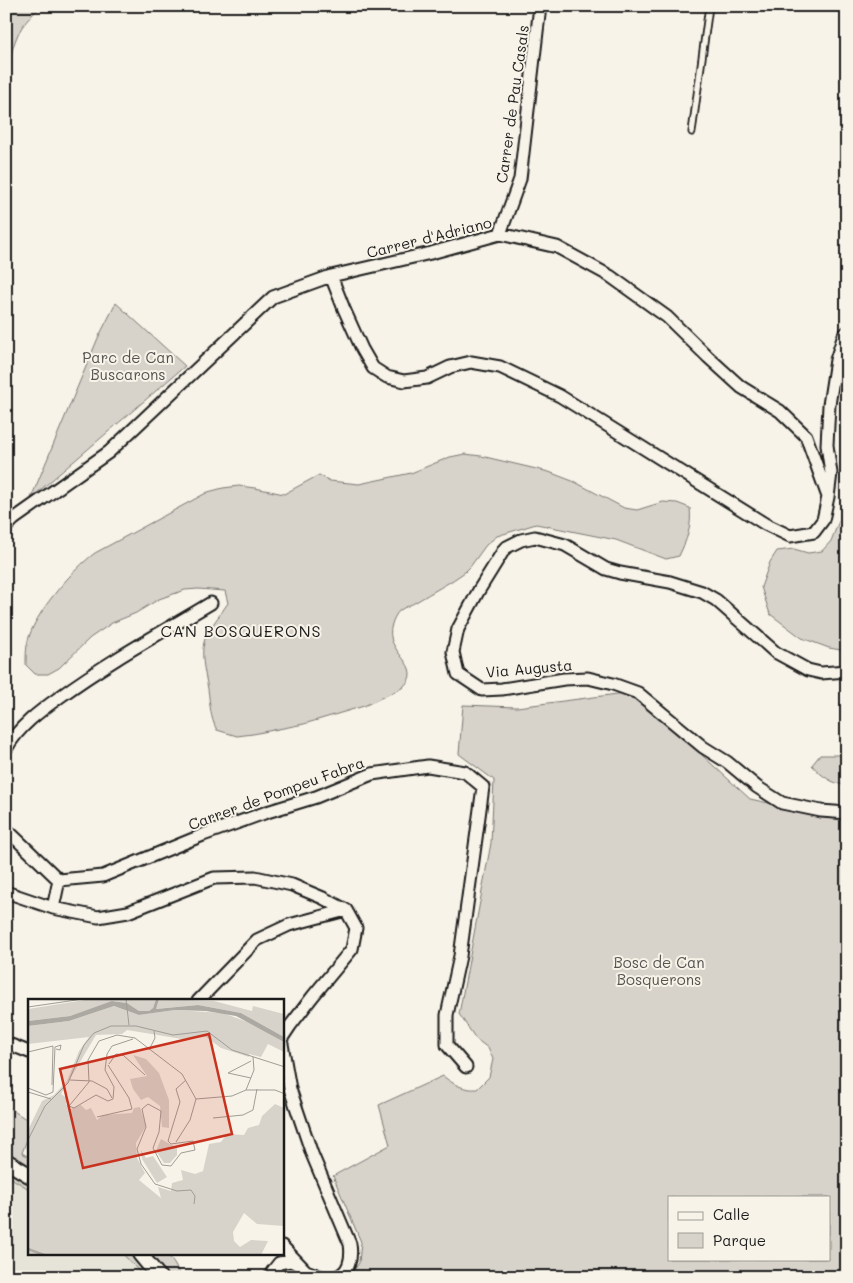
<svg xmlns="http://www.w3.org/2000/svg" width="853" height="1283" viewBox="0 0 853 1283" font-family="Mali,sans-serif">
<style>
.built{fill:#e6e3d9}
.green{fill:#d7d3cb;stroke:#7a7874;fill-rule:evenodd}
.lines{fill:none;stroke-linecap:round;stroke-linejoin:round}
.service-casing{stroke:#1c1c1c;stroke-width:9}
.minor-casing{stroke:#1c1c1c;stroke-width:15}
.tertiary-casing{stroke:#1c1c1c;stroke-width:18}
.service{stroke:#f7f3e8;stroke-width:5.5}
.minor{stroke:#f7f3e8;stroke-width:11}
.tertiary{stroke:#f7f3e8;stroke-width:14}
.labels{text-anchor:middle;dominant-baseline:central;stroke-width:4;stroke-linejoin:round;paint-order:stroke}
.street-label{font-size:15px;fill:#1c1c1c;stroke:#f7f3e8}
.park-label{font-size:15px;fill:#545351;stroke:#f7f3e8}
.neighbourhood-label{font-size:16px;letter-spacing:1px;fill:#1c1c1c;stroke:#f7f3e8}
.inset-river{fill:none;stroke:#aca9a2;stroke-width:2.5}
.inset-road{fill:none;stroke:#9f9d96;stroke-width:1}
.view{fill:#c8321e;fill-opacity:0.15;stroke:#c8321e;stroke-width:2.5}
.inset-edge{fill:none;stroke:#1c1c1c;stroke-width:2.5}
</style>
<rect width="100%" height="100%" fill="#f7f3e8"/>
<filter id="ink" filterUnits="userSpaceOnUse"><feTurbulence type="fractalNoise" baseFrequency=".02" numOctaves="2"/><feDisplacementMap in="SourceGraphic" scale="10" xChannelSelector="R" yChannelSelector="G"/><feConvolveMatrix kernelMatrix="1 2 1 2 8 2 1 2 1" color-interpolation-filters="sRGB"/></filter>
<g filter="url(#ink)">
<path class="built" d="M 6,1175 L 29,1189 L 29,1254 L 123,1254 L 144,1277 L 6,1277 Z"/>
<path class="green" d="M 6,6 L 41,6 C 34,13 27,20 22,27 C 11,44 8,69 6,89 Z
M 116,303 L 185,366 L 31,498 L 98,338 Z
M 465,454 L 481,456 L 549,472 L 575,482 L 624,508 L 637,510 L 663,502 L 677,503 L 690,508 C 692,527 687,539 679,556 L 666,559 L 616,540 L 536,524 L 497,536 L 486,545 L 470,567 L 465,572 C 450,583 432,592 416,602 C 411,605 404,607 399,611 C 396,614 393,620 392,624 C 382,654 428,665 402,688 L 364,706 L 304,724 L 253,734 L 237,736 L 217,730 C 210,718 210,703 208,689 C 205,672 199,652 206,636 C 212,624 221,614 228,603 L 225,591 L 198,589 L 185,590 L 159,599 L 136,613 L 112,623 L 90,638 L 59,668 L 48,674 L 35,674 L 26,665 C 26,654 26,644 30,634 C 39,609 73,569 95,553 L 208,492 L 223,488 L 239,486 L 255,488 L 284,494 L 319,475 L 330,481 L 359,484 L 411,473 L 450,457 Z
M 847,501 L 847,651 L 829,648 L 802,638 L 770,614 L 761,587 L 770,562 L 777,551 L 794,549 L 808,553 L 822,551 L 831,541 Z
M 633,692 L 750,799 L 847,820 L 847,1277 L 349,1277 L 359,1263 L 361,1242 L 333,1176 L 390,1145 L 379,1105 L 443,1076 C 454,1085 464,1090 477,1089 L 489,1077 L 493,1059 L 488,1048 L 476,1039 L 459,1014 L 491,843 L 494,780 L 459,754 L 463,705 L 517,707 ZM 669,1197 L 829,1197 L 829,1259 L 669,1259 Z
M 820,755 L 847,755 L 847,786 C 832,783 822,777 812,765 Z
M 6,1106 L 29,1121 L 29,1134 L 22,1153 L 29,1157 L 29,1189 L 6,1175 Z
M 123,1254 L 168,1254 L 182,1277 L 144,1277 Z"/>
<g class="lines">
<g class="service-casing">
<path id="service" d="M 692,132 L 709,6"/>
</g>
<g class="minor-casing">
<path id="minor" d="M 500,234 L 520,179 L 540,6
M 331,276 L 344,309 L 362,349 L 373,368 L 387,377 L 404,381 L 427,378 L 450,367 L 471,362 L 500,367 L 560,396 L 765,524 L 790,536 L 814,532 L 823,520 L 828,497 L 831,473 L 827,445 L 829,405 L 836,360 L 844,335 L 847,332
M 6,527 L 14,519 L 109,452 L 273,297 L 331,276 L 431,253 L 500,234 L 557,247 L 610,276 L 667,317 L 708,357 L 741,387 L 780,411 L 806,436 L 828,497
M 847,671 L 821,673 L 808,670 L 775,652 L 716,600 L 702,592 L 670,582 L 620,573 L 606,569 L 565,545 L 535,537 L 521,540 L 505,548 L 479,590 L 458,629 L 453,652 L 458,674 L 482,690 L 502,689 L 564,679 L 588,678 L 613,684 L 638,693 L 703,747 L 727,762 L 757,787 L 782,803 L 821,811 L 847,813
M 6,749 C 19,726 40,711 61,696 C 109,661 161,633 211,603
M 6,829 L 59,880 L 53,908
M 59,880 L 103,876 L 203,835 L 267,812 L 316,797 L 372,774 L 428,766 L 465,772 L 483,787 L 460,956 L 447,1015 L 447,1045 L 466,1067
M 6,892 L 53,908 L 98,917 L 128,912 L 214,878 L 255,877 L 292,885 L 323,898 L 346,910
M 198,1001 L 257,940 L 289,925 L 346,910
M 282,1038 L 290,1026 L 313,996 L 352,949 L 356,928 L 346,910
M 6,1043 L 29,1052
M 282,1044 L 290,1089 L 312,1154 L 350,1244 C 352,1257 350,1274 334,1277
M 282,1246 L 306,1271 L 322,1277
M 271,1277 L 272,1272 L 279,1263 L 290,1261 L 300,1265"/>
</g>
<g class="tertiary-casing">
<path id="tertiary" d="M 6,1161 L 29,1175
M 140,1254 L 159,1277"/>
</g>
<use href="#service" class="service"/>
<use href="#minor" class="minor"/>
<use href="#tertiary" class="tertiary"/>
</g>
</g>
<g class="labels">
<g class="street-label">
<text transform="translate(512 104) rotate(-82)">Carrer de Pau Casals</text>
<text transform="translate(429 237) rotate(-14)">Carrer d'Adriano</text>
<text transform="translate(529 668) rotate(-5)">Via Augusta</text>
<text transform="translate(276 793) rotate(-20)">Carrer de Pompeu Fabra</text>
</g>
<g class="park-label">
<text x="128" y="357">Parc de Can<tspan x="128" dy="17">Buscarons</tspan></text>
<text x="659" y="962">Bosc de Can<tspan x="659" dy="17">Bosquerons</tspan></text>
</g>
<g class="neighbourhood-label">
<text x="241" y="630">CAN BOSQUERONS</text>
</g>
</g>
<g transform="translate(28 999)">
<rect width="256" height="256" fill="#f7f3e8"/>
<path d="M 63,0 L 128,0 L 125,9 L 121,12 L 111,12 L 99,4 L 86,2 L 42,17 L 0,22 L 0,10 ZM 131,0 L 186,2 L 224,12 L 225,7 L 256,15 L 256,38 L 213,14 L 170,6 L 127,10 ZM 86,7 L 111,16 L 147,11 L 195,14 L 225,25 L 256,43 L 256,53 L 240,45 L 233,58 L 221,55 L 221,58 L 193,49 L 178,38 L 154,40 L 99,31 L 94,35 L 68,36 L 33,95 L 39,99 L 38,105 L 42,110 L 53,106 L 58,111 L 63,109 L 69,121 L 75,116 L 104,114 L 106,109 L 112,108 L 118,127 L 108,144 L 109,159 L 117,174 L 111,181 L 133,199 L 130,188 L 143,192 L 144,184 L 155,181 L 153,171 L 167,175 L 175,172 L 181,145 L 193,143 L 199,135 L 216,136 L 220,129 L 231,126 L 234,117 L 247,105 L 256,109 L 256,227 L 229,225 L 216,214 L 205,233 L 206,242 L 212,248 L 223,241 L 240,242 L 233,256 L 0,256 L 0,131 L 14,102 L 26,96 L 39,82 L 51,52 L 61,38 L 0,45 L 0,27 L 41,22 ZM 105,56 L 118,60 L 131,74 L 141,101 L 141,129 L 134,128 L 132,107 L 120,98 L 113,101 L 105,90 L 102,80 L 119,77 ZM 133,140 L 149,149 L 149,156 L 142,164 L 136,164 L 128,152 ZM 113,151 L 118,159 L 125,157 L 139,178 L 129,184 L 114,160 Z" fill="#d7d3cb"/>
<path d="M 128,0 L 131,0 L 128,10 L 170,6 L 213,14 L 256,38 L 256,43 L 208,17 L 178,12 L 147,11 L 111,16 L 86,7 L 41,22 L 0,27 L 0,22 L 42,17 L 84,2 L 99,4 L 111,12 L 121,12 L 125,9 Z" fill="#aca9a2"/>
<path class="inset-river" d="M 0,250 L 16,256"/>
<path class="inset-road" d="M 98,0 L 101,26M 0,8 L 55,0M 121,51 L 127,39 L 126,32M 0,53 L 25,47 L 24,86M 223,62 L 200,74 L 223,79M 81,65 L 88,55 L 95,56 L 117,76M 42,81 L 64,82 L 79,90 L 84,99M 158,81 L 148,90 L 152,103 L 140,142 L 143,145 L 165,142 L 167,151 L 153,154 L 143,167 L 134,166 L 125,149 L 131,133 L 133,112 L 120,105 L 114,110 L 118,128 L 109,150 L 113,165 L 127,185 L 149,192 L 163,191 L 167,197 L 166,205M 0,89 L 18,96 L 25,93 L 27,48 L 33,46 L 32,51 L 28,50M 218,91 L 226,71 L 225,58M 0,93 L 23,100M 85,100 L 80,102 L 68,96 L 46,109 L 41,107 L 61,83 L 60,61 L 71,42 L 89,36 L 107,39 L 154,75 L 168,100 L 162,121 L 148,143M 85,100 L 86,88 L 77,71 L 79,55 L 84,47 L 105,40M 168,100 L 204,97 L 218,91 L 247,91 L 257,95M 69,118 L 104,110 L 101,99 L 80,66M 185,119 L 215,116 L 225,111 L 229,90M 0,141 L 17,107 L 40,84 L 56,46 L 66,34 L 83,27 L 108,27 L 145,36 L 179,32 L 204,51 L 257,68"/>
<path class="view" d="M 181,35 L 204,135 L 55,169 L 32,70 Z"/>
<rect width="256" height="256" class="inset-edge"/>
</g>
<rect width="853" height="1283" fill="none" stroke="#f7f3e8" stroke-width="25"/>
<rect x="12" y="12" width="828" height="1258" fill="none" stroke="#1c1c1c" stroke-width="2" filter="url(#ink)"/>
<rect x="668" y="1196" width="162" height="65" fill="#f7f3e8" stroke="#9f9d96"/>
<rect x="678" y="1212" width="25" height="8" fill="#f7f3e8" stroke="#9f9d96"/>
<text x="713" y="1220" font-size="15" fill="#1c1c1c">Calle</text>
<rect x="678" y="1233" width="25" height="15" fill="#d7d3cb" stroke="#9f9d96"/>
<text x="713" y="1246" font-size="15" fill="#1c1c1c">Parque</text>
</svg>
